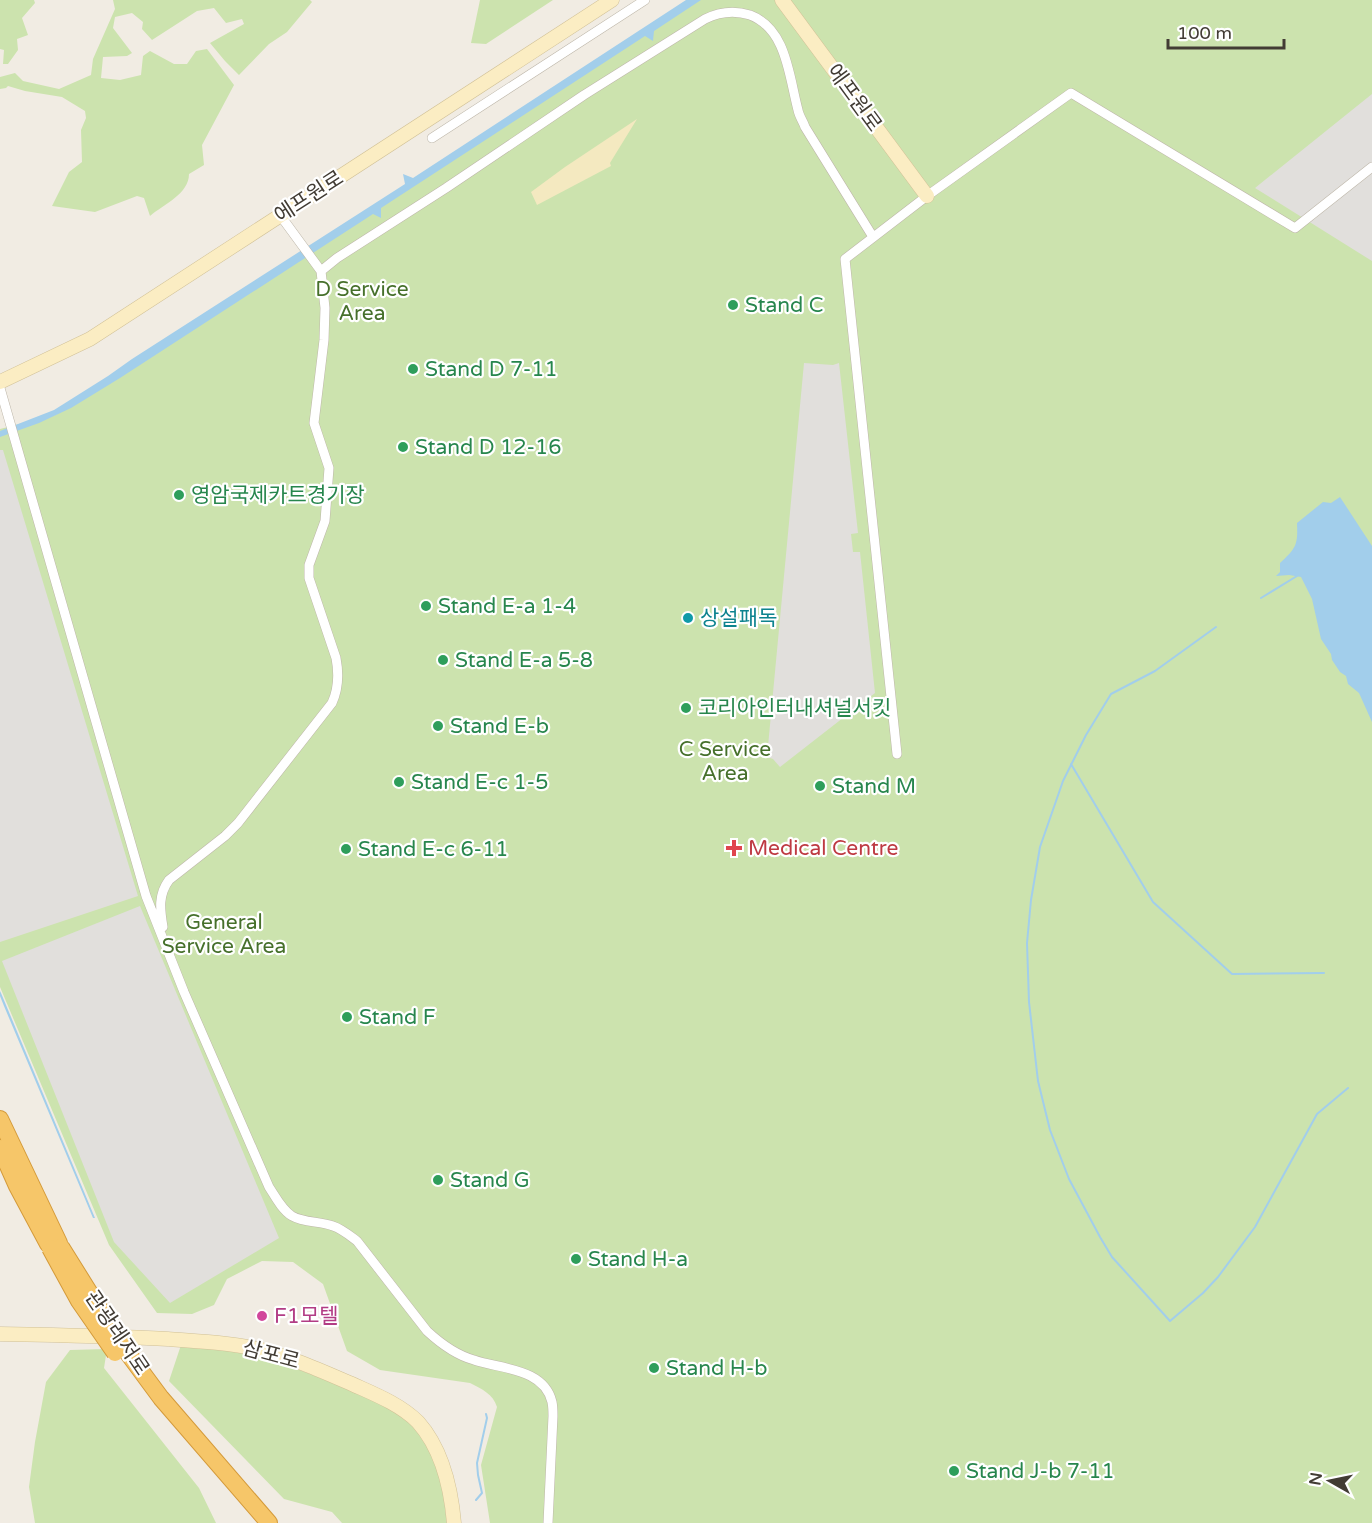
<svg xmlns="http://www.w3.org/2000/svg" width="1372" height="1523" viewBox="0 0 1372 1523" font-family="'Varela Round','Noto Sans KR',sans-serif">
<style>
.green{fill:#cce3ae}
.sand{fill:#f4e9c0}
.parking{fill:#e1dfdc}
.water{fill:#a2ceeb}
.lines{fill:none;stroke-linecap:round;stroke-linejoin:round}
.stream{stroke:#a2ceeb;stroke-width:2}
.street-casing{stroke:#beb7aa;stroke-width:10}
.secondary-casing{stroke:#d1c197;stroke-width:15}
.highway-casing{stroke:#d49a3a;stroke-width:18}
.street{stroke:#fff;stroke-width:9}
.secondary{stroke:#fbedc3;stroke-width:14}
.highway{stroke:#f6c669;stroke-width:16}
.highway-bridge-casing{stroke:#d49a3a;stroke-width:18;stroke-linecap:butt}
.highway-bridge{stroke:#f6c669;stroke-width:16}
.leisure-dot{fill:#2e9e5b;stroke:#fff;stroke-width:2}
.culture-dot{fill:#0f9aa8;stroke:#fff;stroke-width:2}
.health-dot{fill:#e0444e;stroke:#fff;stroke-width:2}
.hotel-dot{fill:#d1479c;stroke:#fff;stroke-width:2}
.labels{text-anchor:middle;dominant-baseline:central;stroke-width:4.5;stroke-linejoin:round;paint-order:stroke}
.street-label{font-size:21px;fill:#423c34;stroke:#fff}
.park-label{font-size:21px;fill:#46702b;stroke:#fff}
.leisure-label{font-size:21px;fill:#27864d;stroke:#fff;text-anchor:start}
.culture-label{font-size:21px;fill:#0d838f;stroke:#fff;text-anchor:start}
.health-label{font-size:21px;fill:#be3a42;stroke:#fff;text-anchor:start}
.hotel-label{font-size:21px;fill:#b23c85;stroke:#fff;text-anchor:start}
</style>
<rect width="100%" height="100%" fill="#f1ece3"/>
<path class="green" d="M 0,0 L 34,0 L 35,3 L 22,18 L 28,35 L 17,39 L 18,50 L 8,64 L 3,64 L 4,50 L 0,49 Z
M 113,0 L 310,0 L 312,2 L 287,32 L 269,44 L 239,75 L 225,61 L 210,43 L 244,24 L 242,19 L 226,23 L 214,8 L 197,11 L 152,40 L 142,29 L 143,22 L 132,13 L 115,17 L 113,28 L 132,53 L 127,56 L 103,57 L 101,78 L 120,80 L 141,75 L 143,56 L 150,51 L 174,64 L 187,64 L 196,51 L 207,49 L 234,85 L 202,145 L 204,165 L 189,174 C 189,194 164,204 150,216 L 144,198 L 137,196 L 95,212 L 52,206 L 69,172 L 82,162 L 81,130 L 86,118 L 85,111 L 62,97 L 25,91 L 8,86 L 6,88 L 0,89 L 0,77 L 15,73 L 23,81 L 59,89 L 91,75 L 93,59 L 115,9 Z
M 480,0 L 553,0 L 486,44 L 471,43 Z
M 693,0 L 1372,0 L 1372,1523 L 490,1523 L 481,1465 L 497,1407 C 493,1394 482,1389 470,1383 L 380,1370 L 347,1351 L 323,1284 L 293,1262 L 262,1261 L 227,1279 L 214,1305 L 192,1314 L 157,1313 L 109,1245 L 0,987 L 0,429 L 55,415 Z
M 181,1345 L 227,1349 L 269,1358 L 372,1398 L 405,1418 L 425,1441 L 442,1480 L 447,1523 L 342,1523 L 332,1512 L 284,1499 L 169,1381 Z
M 107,1349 L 104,1368 L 199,1488 L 216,1523 L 35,1523 L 29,1487 L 35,1442 L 46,1382 L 70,1350 Z"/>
<path class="sand" d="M 637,119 L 610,163 L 611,166 L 537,205 L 531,192 L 565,167 Z"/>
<path class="parking" d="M 1372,94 L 1372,261 L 1255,188 Z
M 804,363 L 833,365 L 839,363 L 858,533 L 851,534 L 853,552 L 860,552 L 875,693 L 780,767 L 773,759 L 767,757 Z
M 0,450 L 3,450 L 138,896 L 0,942 Z
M 140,906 L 279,1238 L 170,1303 L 114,1242 L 2,961 Z"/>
<path class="water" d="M 686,0 L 701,0 L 654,31 L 653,41 L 645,36 L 381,208 L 381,218 L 373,214 L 120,378 L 71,408 L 39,423 L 0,437 L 0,431 L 54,410 L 108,376 L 132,359 L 405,184 L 403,174 L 413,178 Z
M 1340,497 L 1372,546 L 1372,722 L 1359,693 L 1348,684 L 1346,676 L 1340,672 L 1332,660 L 1331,654 L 1321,639 L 1312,599 L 1301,577 L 1289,575 L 1276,576 L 1280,572 L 1280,563 C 1296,548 1298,545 1297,523 L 1323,502 L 1331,503 Z
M 0,991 L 1,993 L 95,1218 L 93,1218 L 4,1006 L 0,996 Z"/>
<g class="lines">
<path class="stream" d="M 1261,598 L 1297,576
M 1216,627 L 1155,671 L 1111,694 L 1086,735 L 1063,781 L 1040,847 L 1031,900 L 1027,943 L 1029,1002 L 1038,1081 L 1050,1130 L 1069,1179 L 1100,1237 L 1112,1257 L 1170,1321 L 1203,1293 L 1218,1277 L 1255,1227 L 1317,1114 L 1348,1088
M 1071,764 L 1153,902 L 1232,974 L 1324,973
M 476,1500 L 482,1493 L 478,1475 L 477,1463 L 487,1418 L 486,1414"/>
<g class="street-casing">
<path id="street" d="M 432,138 L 645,0
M 321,271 L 337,258 L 446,188 L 584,95 L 705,19 C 719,12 734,10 750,15 C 787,29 789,77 798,110 C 799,116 803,121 805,127 L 873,237
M 0,388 L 146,896 L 184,992 L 269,1187 C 275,1196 282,1210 292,1216 C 304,1223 320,1221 333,1226 C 342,1229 349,1235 357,1241 L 427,1331 C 441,1344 456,1355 474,1360 C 500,1369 544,1368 552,1402 C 553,1407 553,1412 553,1416 L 548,1523
M 897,754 L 845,259 L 927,196 L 1071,93 L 1295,228 L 1372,167
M 163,927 C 160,909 158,895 169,880 L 225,836 L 238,823 L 332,703 C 339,688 339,674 336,658 L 309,578 L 309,565 L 325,521 L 329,468 L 314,423 L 324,340 L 325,308 L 321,271 L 280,215"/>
</g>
<g class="secondary-casing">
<path id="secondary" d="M 782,0 L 927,196
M 0,382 L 90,339 L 612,0
M 0,1334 C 56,1335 112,1336 168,1339 C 199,1341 232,1343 262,1350 C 293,1358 322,1371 352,1384 C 374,1394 400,1404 418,1422 C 442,1449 451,1488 454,1523"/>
</g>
<g class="highway-casing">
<path id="highway" d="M 0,1119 L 59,1243
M 0,1148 L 17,1186 L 48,1244
M 124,1348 L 161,1398 L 269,1523"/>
</g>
<use href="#street" class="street"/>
<use href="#secondary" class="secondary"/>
<use href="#highway" class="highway"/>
<g class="highway-bridge-casing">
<path id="highway-bridge" d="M 61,1247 L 124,1348
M 50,1248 L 79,1301 L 115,1353"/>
</g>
<use href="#highway-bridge" class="highway-bridge"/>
</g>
<g class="leisure-dot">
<circle cx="733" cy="305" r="6"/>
<circle cx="413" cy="369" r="6"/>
<circle cx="403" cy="447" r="6"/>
<circle cx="179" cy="495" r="6"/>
<circle cx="426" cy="606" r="6"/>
<circle cx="443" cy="660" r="6"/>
<circle cx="686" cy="708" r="6"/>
<circle cx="438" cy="726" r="6"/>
<circle cx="399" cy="782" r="6"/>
<circle cx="820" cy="786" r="6"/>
<circle cx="346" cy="849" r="6"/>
<circle cx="347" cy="1017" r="6"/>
<circle cx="438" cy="1180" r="6"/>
<circle cx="576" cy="1259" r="6"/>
<circle cx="654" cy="1368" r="6"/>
<circle cx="954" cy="1471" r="6"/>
</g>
<circle class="culture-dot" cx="688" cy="618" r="6"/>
<path class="health-dot" d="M731 839h6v6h6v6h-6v6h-6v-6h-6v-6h6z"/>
<circle class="hotel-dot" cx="262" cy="1316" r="6"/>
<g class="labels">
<g class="street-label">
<text transform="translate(854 98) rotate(54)">에프원로</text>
<text transform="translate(309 197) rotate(-33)">에프원로</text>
<text transform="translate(117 1333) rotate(56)">관광레저로</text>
<text transform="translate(271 1355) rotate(15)">삼포로</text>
</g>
<g class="park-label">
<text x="362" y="289">D Service<tspan x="362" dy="24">Area</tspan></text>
<text x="725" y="749">C Service<tspan x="725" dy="24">Area</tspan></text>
<text x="224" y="922">General<tspan x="224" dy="24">Service Area</tspan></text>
</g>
<g class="leisure-label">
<text x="745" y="305">Stand C</text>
<text x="425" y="369">Stand D 7-11</text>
<text x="415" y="447">Stand D 12-16</text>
<text x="191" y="495">영암국제카트경기장</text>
<text x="438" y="606">Stand E-a 1-4</text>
<text x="455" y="660">Stand E-a 5-8</text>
<text x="698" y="708">코리아인터내셔널서킷</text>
<text x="450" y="726">Stand E-b</text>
<text x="411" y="782">Stand E-c 1-5</text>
<text x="832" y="786">Stand M</text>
<text x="358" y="849">Stand E-c 6-11</text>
<text x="359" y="1017">Stand F</text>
<text x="450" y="1180">Stand G</text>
<text x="588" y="1259">Stand H-a</text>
<text x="666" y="1368">Stand H-b</text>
<text x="966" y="1471">Stand J-b 7-11</text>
</g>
<g class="culture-label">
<text x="700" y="618">상설패독</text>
</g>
<g class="health-label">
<text x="748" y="848">Medical Centre</text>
</g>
<g class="hotel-label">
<text x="274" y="1316">F1모텔</text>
</g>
</g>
<g transform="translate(1330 1481) rotate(279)" stroke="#ffffff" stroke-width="4.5" paint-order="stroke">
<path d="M0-4.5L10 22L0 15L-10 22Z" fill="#423c34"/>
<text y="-9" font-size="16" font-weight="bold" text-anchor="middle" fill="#423c34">N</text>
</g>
<path d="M1168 39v9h116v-9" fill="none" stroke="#423c34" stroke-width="3"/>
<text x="1177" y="39" font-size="18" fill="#423c34" stroke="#ffffff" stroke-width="4.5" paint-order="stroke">100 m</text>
</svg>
